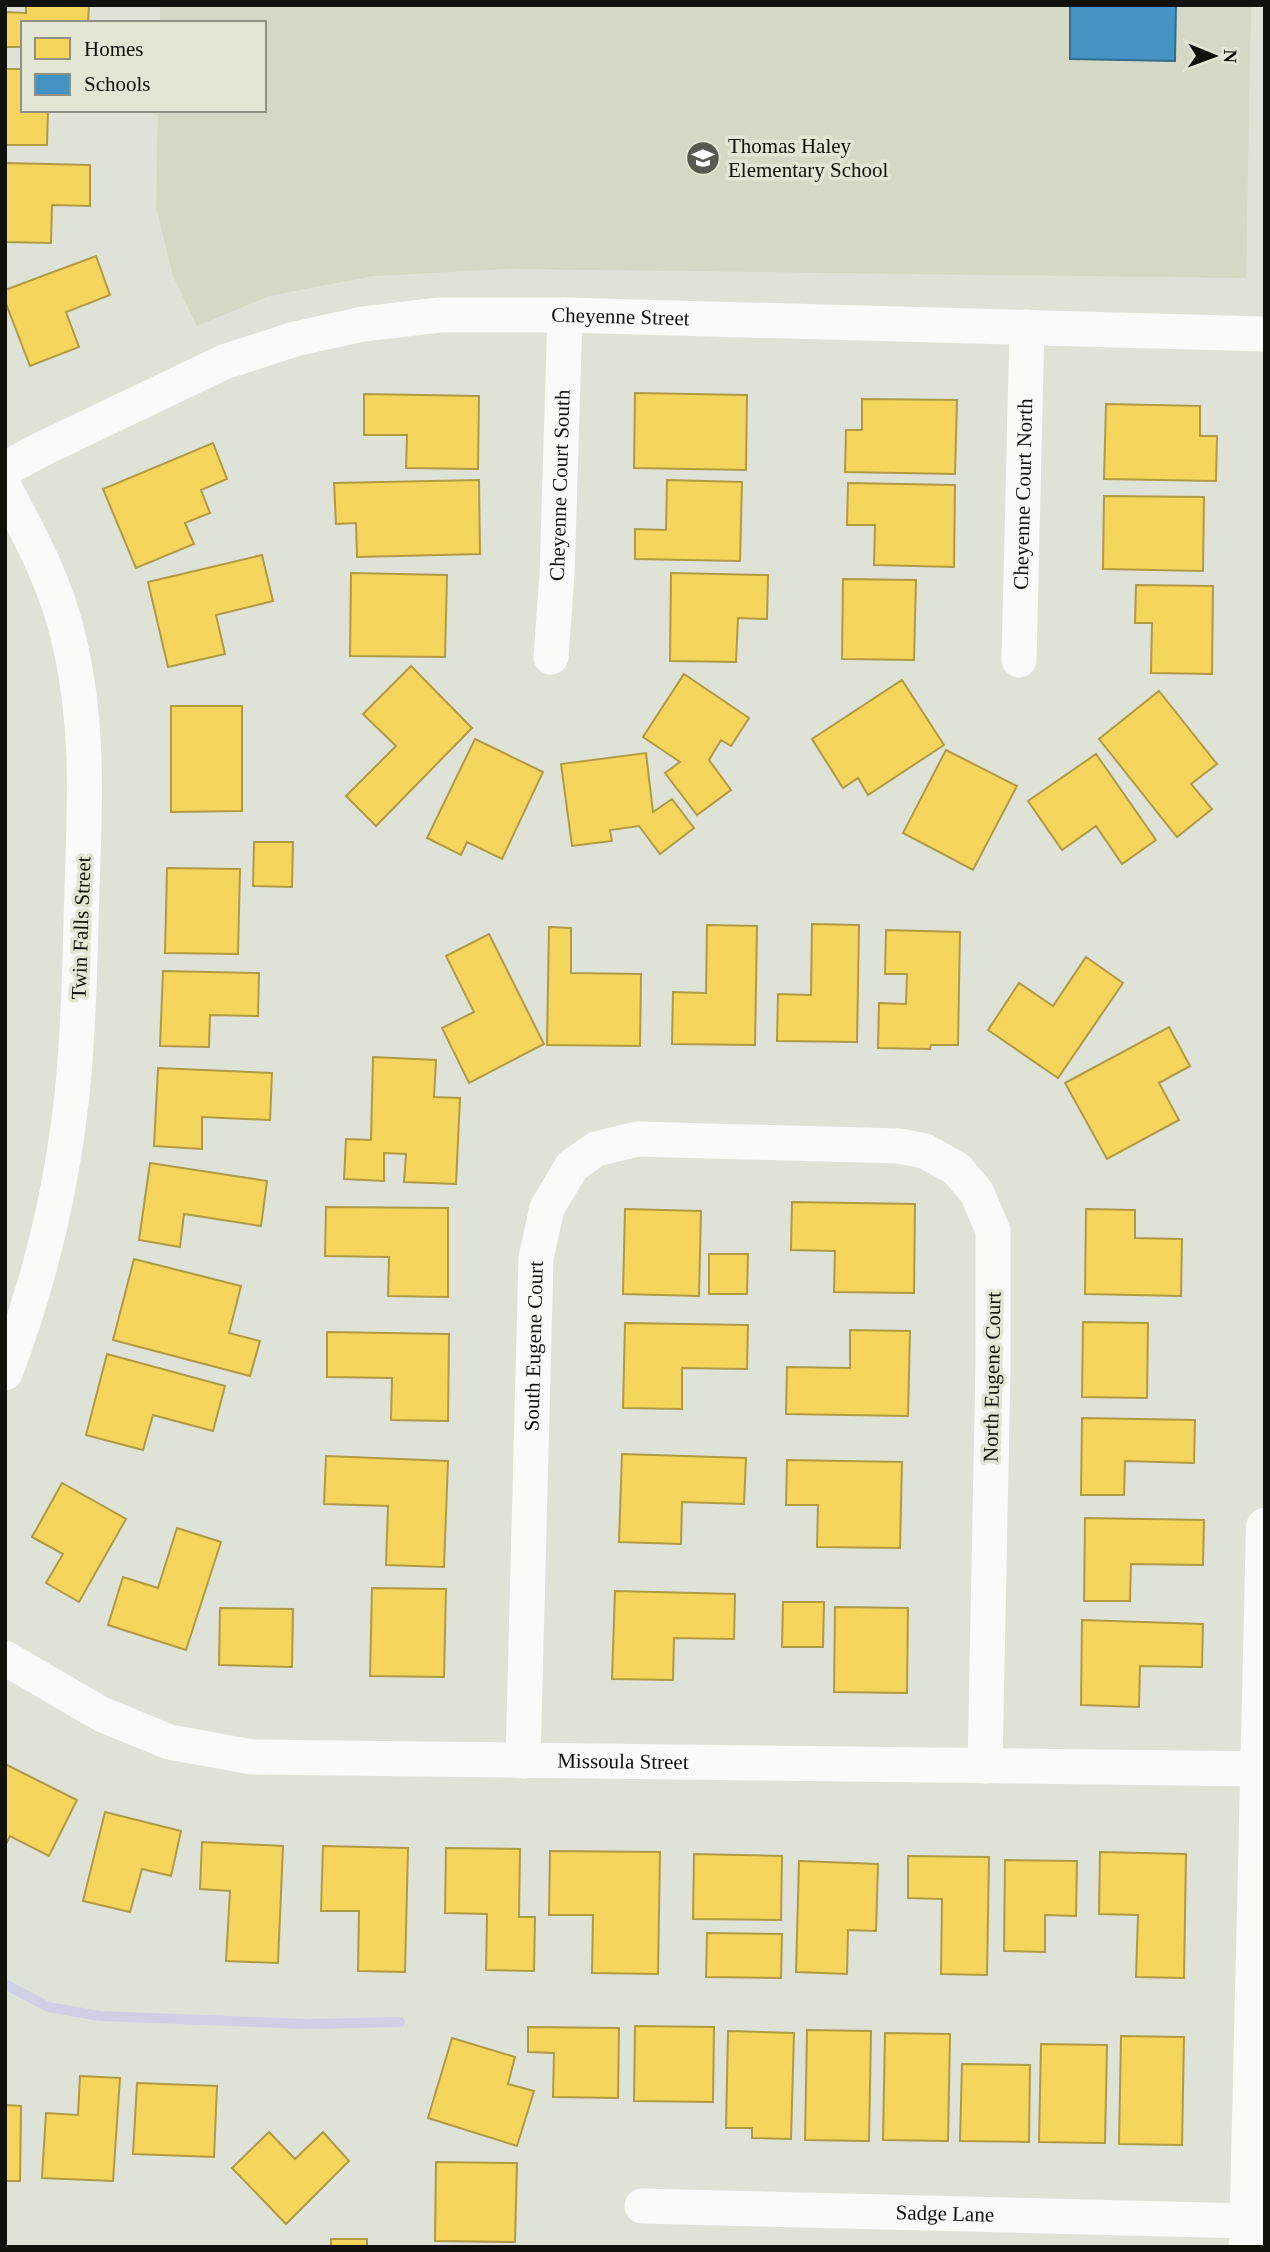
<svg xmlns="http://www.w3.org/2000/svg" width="1270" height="2252" viewBox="0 0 1270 2252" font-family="'Times New Roman',serif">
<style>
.built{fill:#d4d8c5}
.homes{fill:#f6d55c;stroke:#b19a44;stroke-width:2}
.schools{fill:#4393c3;stroke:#346c8c;stroke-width:2}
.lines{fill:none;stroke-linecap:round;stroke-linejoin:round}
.stream{stroke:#cfd0e6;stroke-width:10}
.minor{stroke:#fafbf9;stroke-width:35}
.major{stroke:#fafbf9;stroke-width:38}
.labels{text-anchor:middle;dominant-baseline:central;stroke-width:7;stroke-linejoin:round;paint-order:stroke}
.poi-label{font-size:21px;fill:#10110b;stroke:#e2e6d3;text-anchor:start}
.street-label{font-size:21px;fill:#10110b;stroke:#e2e6d3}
</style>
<rect width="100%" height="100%" fill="#dfe2d7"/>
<path class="built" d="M 160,5 L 1251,5 L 1246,278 L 508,269 L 373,276 L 269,296 L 197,326 L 173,276 L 156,206 L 158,110 L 264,110 L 264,23 L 160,23 Z"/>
<path class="homes" d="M 26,5 L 89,5 L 88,23 L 23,23 L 23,47 L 5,47 L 5,12 L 26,13 Z
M 5,69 L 23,69 L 23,110 L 48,110 L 47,145 L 5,145 Z
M 5,163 L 90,165 L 90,206 L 52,205 L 51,243 L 5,242 Z
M 96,256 L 110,295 L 66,312 L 79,347 L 30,366 L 5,301 L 5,290 Z
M 635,393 L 747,395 L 746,470 L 634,468 Z
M 364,394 L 479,396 L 478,469 L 406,468 L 407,435 L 364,435 Z
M 862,399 L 957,400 L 955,474 L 845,472 L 846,430 L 862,430 Z
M 1106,404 L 1200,406 L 1200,436 L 1217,436 L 1216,481 L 1104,479 Z
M 213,443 L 227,479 L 201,490 L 210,513 L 185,523 L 194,544 L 136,568 L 103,489 Z
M 479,480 L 480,554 L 357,557 L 356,523 L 336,524 L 334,483 Z
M 667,480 L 742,482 L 740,561 L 635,559 L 635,529 L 666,530 Z
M 848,483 L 955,485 L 954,567 L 874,565 L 875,525 L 847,525 Z
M 1104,496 L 1204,497 L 1203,571 L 1103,569 Z
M 262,555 L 273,601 L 216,615 L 225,654 L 168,667 L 148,582 Z
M 351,573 L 447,575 L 445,657 L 350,656 Z
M 671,573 L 768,575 L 767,619 L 738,618 L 736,662 L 670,661 Z
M 843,579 L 916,580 L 914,660 L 842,659 Z
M 1136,585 L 1213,586 L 1212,674 L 1151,673 L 1152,623 L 1135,623 Z
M 411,666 L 472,728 L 376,826 L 346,796 L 396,746 L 363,714 Z
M 684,674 L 749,718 L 731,746 L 721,740 L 709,760 L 731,790 L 697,815 L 665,773 L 680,762 L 643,737 Z
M 902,680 L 944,745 L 868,795 L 858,778 L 843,788 L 812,739 Z
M 1159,691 L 1217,764 L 1191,784 L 1212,809 L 1177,837 L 1099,739 Z
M 171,706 L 242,706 L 242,811 L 171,812 Z
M 475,739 L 543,772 L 502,859 L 467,842 L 461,855 L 427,838 Z
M 946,750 L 1017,786 L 973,870 L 903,833 Z
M 646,753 L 653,812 L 672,799 L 694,828 L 660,854 L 639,826 L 610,830 L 612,841 L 572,846 L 561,764 Z
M 1096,754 L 1156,840 L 1122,864 L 1096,826 L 1062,850 L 1028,801 Z
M 254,842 L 293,842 L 292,887 L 253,886 Z
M 167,868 L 240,869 L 238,954 L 165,953 Z
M 812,924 L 859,925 L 857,1042 L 777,1041 L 778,994 L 811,995 Z
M 707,925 L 757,926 L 755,1045 L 672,1044 L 673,992 L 706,993 Z
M 549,927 L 571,928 L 571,973 L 641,974 L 640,1046 L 547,1045 Z
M 886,930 L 960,932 L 958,1045 L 931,1045 L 930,1049 L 878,1048 L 879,1003 L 906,1004 L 907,974 L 885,974 Z
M 489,934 L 544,1044 L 469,1083 L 442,1028 L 474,1012 L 446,956 Z
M 1086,957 L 1123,983 L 1058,1078 L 988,1030 L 1019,983 L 1053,1006 Z
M 163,971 L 259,973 L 258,1016 L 210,1015 L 209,1047 L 160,1046 Z
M 1169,1027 L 1190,1066 L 1159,1083 L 1179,1120 L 1107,1159 L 1065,1083 Z
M 373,1057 L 436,1060 L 434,1097 L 460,1098 L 456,1184 L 404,1182 L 406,1154 L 384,1153 L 384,1181 L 344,1179 L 346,1139 L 371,1140 Z
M 158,1068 L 272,1073 L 270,1120 L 202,1117 L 202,1149 L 154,1146 Z
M 150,1163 L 267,1181 L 261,1226 L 184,1214 L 180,1247 L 139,1240 Z
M 792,1202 L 915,1204 L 914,1293 L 834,1292 L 835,1251 L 791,1250 Z
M 326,1207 L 448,1208 L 448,1297 L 388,1296 L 389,1257 L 325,1256 Z
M 625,1209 L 701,1211 L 699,1296 L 623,1294 Z
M 1086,1209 L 1135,1210 L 1135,1238 L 1182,1239 L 1181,1296 L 1085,1294 Z
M 709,1254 L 748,1254 L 747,1294 L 709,1294 Z
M 134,1259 L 241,1286 L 229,1333 L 260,1341 L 250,1376 L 113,1340 Z
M 1083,1322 L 1148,1323 L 1147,1398 L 1082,1397 Z
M 625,1323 L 748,1325 L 747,1369 L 682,1368 L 682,1409 L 623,1408 Z
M 850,1330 L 910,1331 L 908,1416 L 786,1414 L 787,1367 L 850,1368 Z
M 327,1332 L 449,1334 L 448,1421 L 391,1420 L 392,1378 L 327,1377 Z
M 107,1354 L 225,1386 L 213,1431 L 153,1415 L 143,1450 L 86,1435 Z
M 1082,1418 L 1195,1420 L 1194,1463 L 1125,1461 L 1124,1495 L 1081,1495 Z
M 622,1454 L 746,1458 L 744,1504 L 682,1502 L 681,1544 L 619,1542 Z
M 326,1456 L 448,1461 L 444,1567 L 386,1565 L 388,1506 L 324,1504 Z
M 787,1460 L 902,1462 L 900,1548 L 817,1547 L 818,1505 L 786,1505 Z
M 62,1483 L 126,1519 L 79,1602 L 46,1583 L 63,1554 L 32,1537 Z
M 1085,1518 L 1204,1520 L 1203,1565 L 1131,1564 L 1130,1601 L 1084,1601 Z
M 177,1528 L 221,1542 L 186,1650 L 108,1625 L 123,1577 L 158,1588 Z
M 372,1588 L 446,1589 L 444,1677 L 370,1676 Z
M 615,1591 L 735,1594 L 734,1639 L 674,1638 L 673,1680 L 612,1679 Z
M 783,1602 L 824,1602 L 823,1647 L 782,1647 Z
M 835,1607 L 908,1608 L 907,1693 L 834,1692 Z
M 220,1608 L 293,1609 L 292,1667 L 219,1665 Z
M 1082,1620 L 1203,1624 L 1202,1667 L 1140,1666 L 1139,1707 L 1081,1705 Z
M 5,1764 L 77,1800 L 49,1856 L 10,1836 L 5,1846 Z
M 105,1812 L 181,1831 L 171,1876 L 142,1869 L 130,1912 L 83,1901 Z
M 202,1842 L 283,1846 L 278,1963 L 226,1961 L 230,1891 L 200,1889 Z
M 323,1846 L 408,1848 L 405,1972 L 358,1971 L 359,1911 L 321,1911 Z
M 446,1848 L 520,1849 L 519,1917 L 535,1917 L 534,1971 L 486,1970 L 487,1914 L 445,1913 Z
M 550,1851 L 660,1852 L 658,1974 L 592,1973 L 593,1915 L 549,1915 Z
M 1100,1852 L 1186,1854 L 1184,1978 L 1136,1977 L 1138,1915 L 1099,1914 Z
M 694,1854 L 782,1856 L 781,1920 L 693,1919 Z
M 908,1856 L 989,1857 L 987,1975 L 941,1974 L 942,1899 L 908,1898 Z
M 1005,1860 L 1077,1861 L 1076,1916 L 1045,1915 L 1045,1952 L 1004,1951 Z
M 799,1861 L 878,1864 L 876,1931 L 848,1930 L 847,1974 L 796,1972 Z
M 707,1933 L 782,1934 L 781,1978 L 706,1977 Z
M 635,2026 L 714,2027 L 713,2102 L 634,2101 Z
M 528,2027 L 619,2028 L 618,2098 L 553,2097 L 554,2053 L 528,2052 Z
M 807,2030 L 871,2031 L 869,2141 L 805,2140 Z
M 728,2031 L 794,2033 L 791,2139 L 752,2138 L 752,2128 L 726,2128 Z
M 885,2033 L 950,2034 L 948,2141 L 883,2140 Z
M 1121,2036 L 1184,2037 L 1182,2145 L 1119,2144 Z
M 452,2038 L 515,2057 L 508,2084 L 534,2091 L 517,2146 L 428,2118 Z
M 1041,2044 L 1107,2045 L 1105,2143 L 1039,2142 Z
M 962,2064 L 1030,2065 L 1029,2142 L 960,2141 Z
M 80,2076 L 120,2078 L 113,2181 L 42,2178 L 46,2113 L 78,2115 Z
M 137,2083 L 217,2086 L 214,2157 L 133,2154 Z
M 5,2105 L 21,2106 L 20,2181 L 5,2181 Z
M 269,2132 L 295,2159 L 323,2132 L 349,2161 L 286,2224 L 232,2168 Z
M 436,2162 L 517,2163 L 515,2242 L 435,2241 Z
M 331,2239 L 367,2239 L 367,2247 L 331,2247 Z"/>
<path class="schools" d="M 1070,5 L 1176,5 L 1175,61 L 1070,59 Z"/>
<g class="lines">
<path class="stream" d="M 5,1984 L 48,2007 L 100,2016 L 308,2024 L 400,2022"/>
<g class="minor">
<path id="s1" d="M 5,469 L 40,450 L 224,362 L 295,339 L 363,324 L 440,315 L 565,315 L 1265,334"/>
<path d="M 5,489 C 31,537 57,586 69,640 C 89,724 85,803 82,888 C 80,957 79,1026 72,1095 C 62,1188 39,1284 5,1373"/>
<path id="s2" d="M 551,657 L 557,575 L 565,315"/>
<path id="s3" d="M 1019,660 L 1027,327"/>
<path id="s4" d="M 5,1658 L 101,1714 L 169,1742 L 252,1757 L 1265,1769"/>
<path id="s5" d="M 523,1761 L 536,1258 L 547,1208 L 572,1166 L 596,1149 L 637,1139 L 899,1146 L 925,1151 L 957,1169 L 977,1193 L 993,1231 L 993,1366 L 985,1766"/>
<path id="s6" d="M 642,2206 L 1248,2221"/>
</g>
<path class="major" d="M 1248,2247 L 1265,1527"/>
</g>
<defs>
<g id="school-disc" transform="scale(1.75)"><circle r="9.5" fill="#585a52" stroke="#e2e6d3"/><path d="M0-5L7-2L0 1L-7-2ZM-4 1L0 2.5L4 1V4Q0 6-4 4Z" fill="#fff"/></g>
</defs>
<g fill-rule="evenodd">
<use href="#school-disc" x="703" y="158"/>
</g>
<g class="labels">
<g class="poi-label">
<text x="728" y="146">Thomas Haley<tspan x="728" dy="24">Elementary School</tspan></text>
</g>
<g class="street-label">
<text stroke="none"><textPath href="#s1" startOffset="646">Cheyenne Street</textPath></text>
<text stroke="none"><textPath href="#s2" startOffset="172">Cheyenne Court South</textPath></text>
<text stroke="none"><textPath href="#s3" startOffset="166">Cheyenne Court North</textPath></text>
<text transform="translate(81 928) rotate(-88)">Twin Falls Street</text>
<text stroke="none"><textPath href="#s5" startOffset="415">South Eugene Court</textPath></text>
<text transform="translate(992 1377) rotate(-89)">North Eugene Court</text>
<text stroke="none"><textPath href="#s4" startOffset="640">Missoula Street</textPath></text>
<text stroke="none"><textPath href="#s6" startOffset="303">Sadge Lane</textPath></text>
</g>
</g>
<rect width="1270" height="2252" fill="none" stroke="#10110b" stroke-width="14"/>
<rect x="21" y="21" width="245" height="91" fill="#e2e6d3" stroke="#8e9183" stroke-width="2"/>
<rect x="35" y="38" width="35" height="21" fill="#f6d55c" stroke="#8e9183" stroke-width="2"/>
<text x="84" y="56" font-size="21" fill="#10110b">Homes</text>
<rect x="35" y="74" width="35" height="21" fill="#4393c3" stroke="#8e9183" stroke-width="2"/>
<text x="84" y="91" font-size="21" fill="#10110b">Schools</text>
<g transform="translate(1214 56) rotate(91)" stroke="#e2e6d3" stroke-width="5" paint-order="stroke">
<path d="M0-5L12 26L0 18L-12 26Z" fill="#10110b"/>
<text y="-10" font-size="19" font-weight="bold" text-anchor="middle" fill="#10110b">N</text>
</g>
</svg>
